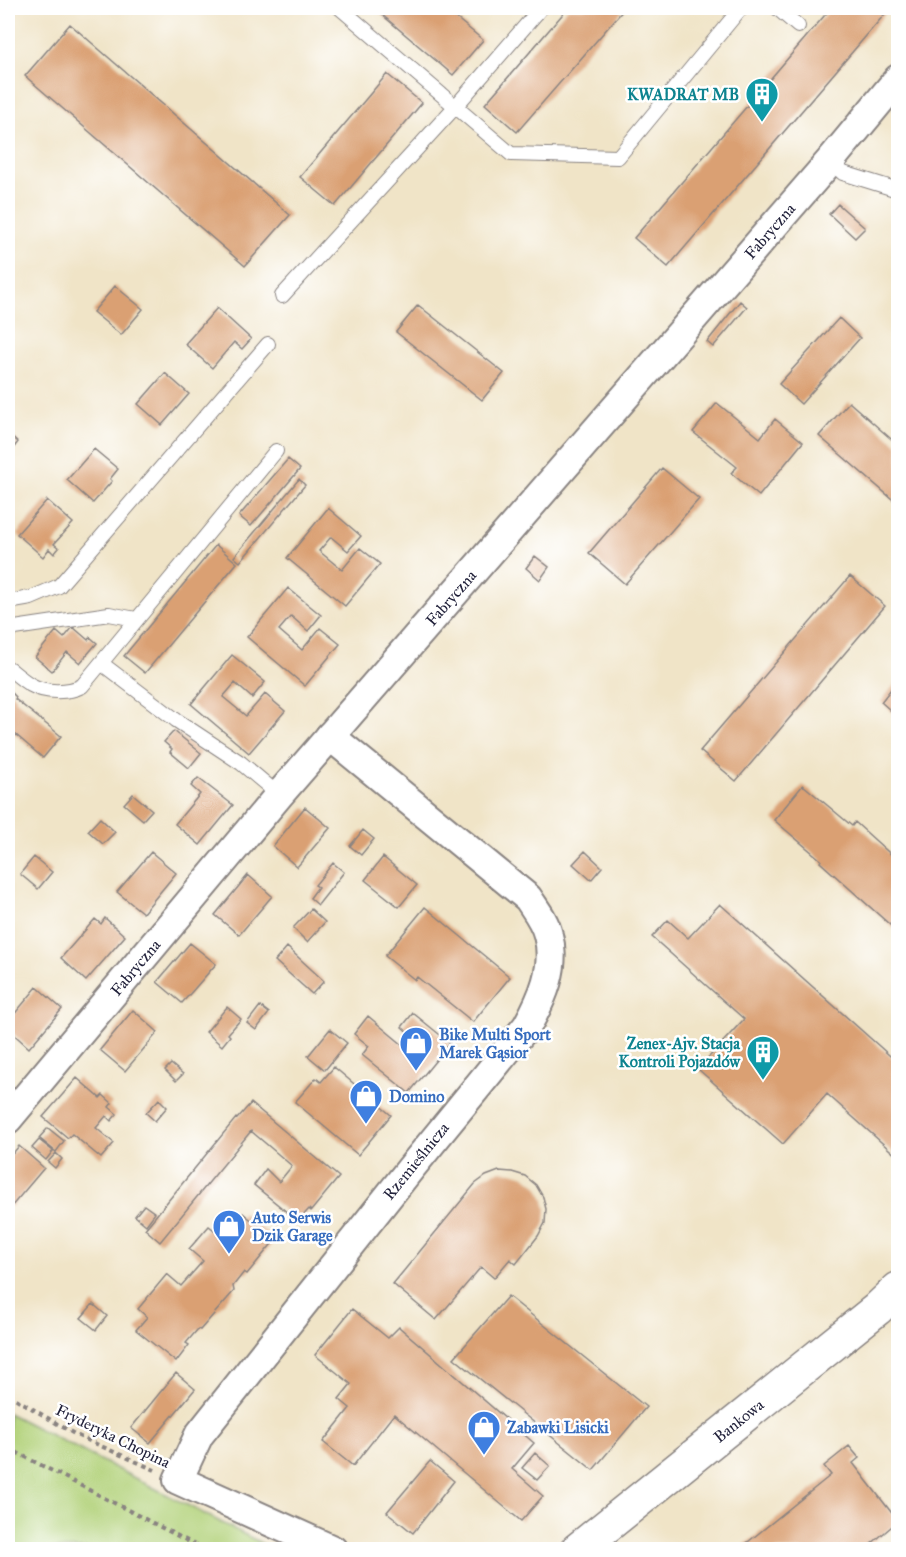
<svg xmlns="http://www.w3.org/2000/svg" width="906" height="1557" viewBox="0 0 906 1557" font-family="'IM FELL Great Primer',serif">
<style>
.green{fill:#b2d27a;stroke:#6a7a5a;stroke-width:1.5}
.building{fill:#daa073}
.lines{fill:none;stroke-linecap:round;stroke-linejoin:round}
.service-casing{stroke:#898381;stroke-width:16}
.minor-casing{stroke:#898381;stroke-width:32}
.tertiary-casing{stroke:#898381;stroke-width:36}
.path{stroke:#898381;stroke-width:4;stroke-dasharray:4.5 4.5;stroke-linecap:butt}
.service{stroke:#fff;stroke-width:14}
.minor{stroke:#fff;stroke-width:28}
.tertiary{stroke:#fff;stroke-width:33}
.labels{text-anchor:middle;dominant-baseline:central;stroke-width:5;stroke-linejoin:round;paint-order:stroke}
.culture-label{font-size:16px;font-weight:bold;fill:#0d838f;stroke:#fff;text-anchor:end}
.street-label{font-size:16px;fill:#22223b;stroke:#fff}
.shop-label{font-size:16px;font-weight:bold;fill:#366cbe;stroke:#fff;text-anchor:start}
</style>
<rect width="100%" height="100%" fill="#fff"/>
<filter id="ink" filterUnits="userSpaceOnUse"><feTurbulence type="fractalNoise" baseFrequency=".0167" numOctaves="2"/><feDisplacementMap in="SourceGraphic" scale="12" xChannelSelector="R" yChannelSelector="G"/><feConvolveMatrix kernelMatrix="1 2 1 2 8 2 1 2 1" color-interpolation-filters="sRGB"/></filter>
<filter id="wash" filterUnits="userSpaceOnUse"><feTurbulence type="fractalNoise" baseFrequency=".008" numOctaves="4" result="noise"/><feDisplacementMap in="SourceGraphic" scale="24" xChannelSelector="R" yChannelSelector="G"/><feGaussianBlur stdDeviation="1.35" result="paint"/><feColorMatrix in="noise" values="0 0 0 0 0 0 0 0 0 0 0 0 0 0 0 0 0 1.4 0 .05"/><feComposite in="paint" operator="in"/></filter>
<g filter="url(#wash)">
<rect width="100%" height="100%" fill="#f0e4c7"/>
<path class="green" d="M 8,1413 L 273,1549 L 8,1549 Z"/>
<g id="blocks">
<path class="building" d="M 374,8 L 444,8 L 483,40 L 453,75 Z
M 568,8 L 625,8 L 517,132 L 485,104 Z
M 831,8 L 890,8 L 668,267 L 634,238 Z
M 70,24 L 290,215 L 245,266 L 25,76 Z
M 387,74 L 422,103 L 335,206 L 300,177 Z
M 838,204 L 865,228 L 855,238 L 829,214 Z
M 115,286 L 143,309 L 121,335 L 93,312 Z
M 740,301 L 747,307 L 713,347 L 707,342 Z
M 418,305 L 504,373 L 482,400 L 396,332 Z
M 217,308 L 251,339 L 242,349 L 234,342 L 212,368 L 185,344 Z
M 839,318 L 860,338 L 801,404 L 779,384 Z
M 165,373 L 189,394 L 162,425 L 138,404 Z
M 849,402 L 898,445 L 898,504 L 819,436 Z
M 717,403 L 760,438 L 775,419 L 803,442 L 759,496 L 731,473 L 737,467 L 693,432 Z
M 8,433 L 18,442 L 8,455 Z
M 94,449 L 118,469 L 110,479 L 112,481 L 93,503 L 67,480 Z
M 288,459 L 300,469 L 251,526 L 239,516 Z
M 662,468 L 699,499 L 625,584 L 589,553 Z
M 299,479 L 305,485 L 240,562 L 234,557 Z
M 47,500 L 73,523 L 54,544 L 59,548 L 54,554 L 49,549 L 43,557 L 17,534 Z
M 328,508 L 361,536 L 348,551 L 331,537 L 319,551 L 342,570 L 360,548 L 380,564 L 345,606 L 287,558 Z
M 216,545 L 237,563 L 145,673 L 124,656 Z
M 535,556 L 549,567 L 540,580 L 526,568 Z
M 850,576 L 885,606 L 736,781 L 700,751 Z
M 288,588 L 321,615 L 308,631 L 291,616 L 279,630 L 302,650 L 320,628 L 340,644 L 305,686 L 247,637 Z
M 73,627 L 88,640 L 90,637 L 97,643 L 80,663 L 67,652 L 52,671 L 35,657 L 56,631 L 64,638 Z
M 232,655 L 265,682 L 252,698 L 235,683 L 223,697 L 246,716 L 265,694 L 285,711 L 249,753 L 191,704 Z
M 898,680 L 898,717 L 881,702 Z
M 8,689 L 16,697 L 15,699 L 61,736 L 43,758 L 8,728 Z
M 174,731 L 201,753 L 189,768 L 170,752 L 172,749 L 164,742 Z
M 198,778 L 233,805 L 200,845 L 175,824 L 200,794 L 191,786 Z
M 803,785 L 852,826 L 855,822 L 896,859 L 898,855 L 898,932 L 820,862 L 821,860 L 774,820 Z
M 133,794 L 152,810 L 143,820 L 124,804 Z
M 305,807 L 330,828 L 297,867 L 273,846 Z
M 100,818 L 115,832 L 103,844 L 88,831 Z
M 363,830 L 374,839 L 361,855 L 350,846 Z
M 585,851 L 602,867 L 591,880 L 573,864 Z
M 151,852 L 176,873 L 143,913 L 117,892 Z
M 34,857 L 52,872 L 38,889 L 20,874 Z
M 383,857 L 417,885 L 399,907 L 365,880 Z
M 333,863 L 344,872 L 318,905 L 310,898 L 318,887 L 315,885 Z
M 248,875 L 272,896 L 239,935 L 215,915 Z
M 720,904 L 898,1063 L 898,1157 L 827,1094 L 783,1144 L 698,1069 L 744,1019 L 652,937 L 668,920 L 688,938 Z
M 425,907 L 510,977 L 473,1022 L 417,977 L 415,980 L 385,956 Z
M 311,909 L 325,922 L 307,942 L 293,928 Z
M 105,918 L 125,936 L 86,981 L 61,958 L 95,919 L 101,924 Z
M 190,943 L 216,964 L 182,1003 L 157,982 Z
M 287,947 L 324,981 L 312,994 L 275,961 Z
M 37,987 L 62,1009 L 29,1048 L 8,1029 L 8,1013 L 12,1017 Z
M 260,1006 L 269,1013 L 256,1030 L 247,1023 Z
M 227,1007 L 241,1019 L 228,1034 L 230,1036 L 222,1046 L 206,1032 Z
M 133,1010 L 158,1032 L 125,1071 L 100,1050 Z
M 413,1013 L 450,1043 L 409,1093 L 362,1055 L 369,1046 L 354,1034 L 368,1016 L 403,1045 L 411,1035 L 402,1027 Z
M 330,1029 L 347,1043 L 325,1070 L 308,1056 Z
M 171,1064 L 183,1074 L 176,1081 L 165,1070 Z
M 334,1067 L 391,1115 L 358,1155 L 295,1102 L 316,1078 L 321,1082 Z
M 77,1078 L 100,1098 L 103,1095 L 112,1103 L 109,1107 L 117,1114 L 111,1121 L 106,1116 L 96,1128 L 114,1143 L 101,1158 L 72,1134 L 68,1138 L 43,1117 Z
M 159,1099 L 167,1107 L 155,1121 L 146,1113 Z
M 251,1103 L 339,1177 L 311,1211 L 309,1209 L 298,1221 L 254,1185 L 266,1169 L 279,1182 L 292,1166 L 251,1131 L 160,1242 L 145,1229 L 236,1118 L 237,1119 Z
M 48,1128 L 64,1141 L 56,1152 L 39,1138 Z
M 39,1140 L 53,1151 L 46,1160 L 32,1148 Z
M 19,1146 L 44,1168 L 11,1207 L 8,1204 L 8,1159 Z
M 56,1153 L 62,1159 L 55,1168 L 48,1162 Z
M 499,1171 L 512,1172 L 525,1176 L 536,1185 L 543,1197 L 546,1209 L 545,1223 L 538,1236 L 516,1264 L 510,1259 L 494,1278 L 481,1267 L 436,1320 L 393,1284 L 475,1184 L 486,1176 Z
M 144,1205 L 155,1213 L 146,1225 L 135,1216 Z
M 243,1213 L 275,1240 L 247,1274 L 244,1272 L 233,1286 L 234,1291 L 200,1330 L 198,1329 L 186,1343 L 189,1345 L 176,1362 L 136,1330 L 147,1317 L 138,1309 L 167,1274 L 181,1286 L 203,1261 L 189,1249 L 209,1226 L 223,1237 Z
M 508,1296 L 646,1407 L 593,1470 L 454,1358 Z
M 93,1304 L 107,1316 L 96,1330 L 81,1318 Z
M 352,1309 L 388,1338 L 399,1327 L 534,1443 L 512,1469 L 543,1496 L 521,1521 L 394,1414 L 353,1466 L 323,1442 L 350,1408 L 339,1399 L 351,1384 L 315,1355 Z
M 176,1373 L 195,1389 L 150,1443 L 131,1428 Z
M 849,1446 L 859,1458 L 853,1463 L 898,1521 L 864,1550 L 738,1550 L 831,1475 L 824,1466 Z
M 535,1453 L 550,1466 L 537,1480 L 522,1468 Z
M 430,1461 L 454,1481 L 413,1533 L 387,1512 Z"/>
</g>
</g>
<g filter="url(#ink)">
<use href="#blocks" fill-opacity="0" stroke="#898381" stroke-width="1.5"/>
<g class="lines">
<g class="service-casing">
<path id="service" d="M 340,8 L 511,154 L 618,157 L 741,8
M 777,8 L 798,26
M 830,161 L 843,173 L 898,190
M 282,296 L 455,107 L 541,8
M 8,602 L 31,598 L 59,586 L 268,344
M 8,629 L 109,614 L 136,619
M 101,663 L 176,720 L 241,763 L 279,795
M 8,668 C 15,673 22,680 31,685 C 45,693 68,693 82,686 L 276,451"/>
</g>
<g class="minor-casing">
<g id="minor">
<path d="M 330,736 L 528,898 C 535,909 545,921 548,935 C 557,967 542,999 527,1026 L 411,1168 L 199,1435 L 178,1480 L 333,1550"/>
<path id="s1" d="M 8,1119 L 279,795 L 830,161 L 898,79"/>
</g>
</g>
<g class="tertiary-casing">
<g id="tertiary">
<path id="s2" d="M 577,1550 L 877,1309 L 898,1289"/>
</g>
</g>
<path class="path" d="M 8,1394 L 76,1435 L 155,1470
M 8,1448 L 205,1550"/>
<use href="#service" class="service"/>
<use href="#minor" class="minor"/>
<use href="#tertiary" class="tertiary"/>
</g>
</g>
<defs>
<g id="building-pin" transform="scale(1.725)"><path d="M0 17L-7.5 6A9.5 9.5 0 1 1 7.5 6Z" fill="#0f9aa8" stroke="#fff"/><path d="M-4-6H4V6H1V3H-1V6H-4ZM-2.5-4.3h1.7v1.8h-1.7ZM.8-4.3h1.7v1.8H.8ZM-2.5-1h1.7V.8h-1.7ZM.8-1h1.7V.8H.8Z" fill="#fff"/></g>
<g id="shop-pin" transform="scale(1.725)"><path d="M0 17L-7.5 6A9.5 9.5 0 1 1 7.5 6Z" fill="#3f7fe0" stroke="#fff"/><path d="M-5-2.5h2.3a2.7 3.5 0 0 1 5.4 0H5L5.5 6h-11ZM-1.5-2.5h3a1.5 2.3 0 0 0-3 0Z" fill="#fff"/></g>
</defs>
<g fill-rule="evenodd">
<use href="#building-pin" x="762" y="94"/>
<use href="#shop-pin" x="416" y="1043"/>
<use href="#building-pin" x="763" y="1052"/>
<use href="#shop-pin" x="366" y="1096"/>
<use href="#shop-pin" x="229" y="1226"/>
<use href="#shop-pin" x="484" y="1427"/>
</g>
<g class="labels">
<g class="culture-label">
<text x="739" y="94">KWADRAT MB</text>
<text x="740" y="1043">Zenex-Ajv. Stacja<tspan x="740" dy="18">Kontroli Pojazdów</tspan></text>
</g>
<g class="street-label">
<text stroke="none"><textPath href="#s1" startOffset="1170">Fabryczna</textPath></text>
<text stroke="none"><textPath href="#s1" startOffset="684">Fabryczna</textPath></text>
<text stroke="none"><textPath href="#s1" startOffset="198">Fabryczna</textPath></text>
<text transform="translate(416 1161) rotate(-51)">Rzemieślnicza</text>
<text stroke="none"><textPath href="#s2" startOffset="207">Bankowa</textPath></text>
<text transform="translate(113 1436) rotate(26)">Fryderyka Chopina</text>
</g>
<g class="shop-label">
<text x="439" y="1034">Bike Multi Sport<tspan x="439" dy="18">Marek Gąsior</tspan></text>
<text x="389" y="1096">Domino</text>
<text x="252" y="1217">Auto Serwis<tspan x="252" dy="18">Dzik Garage</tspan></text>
<text x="507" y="1427">Zabawki Lisicki</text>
</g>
</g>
<rect width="906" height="1557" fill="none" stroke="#fff" stroke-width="30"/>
</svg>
